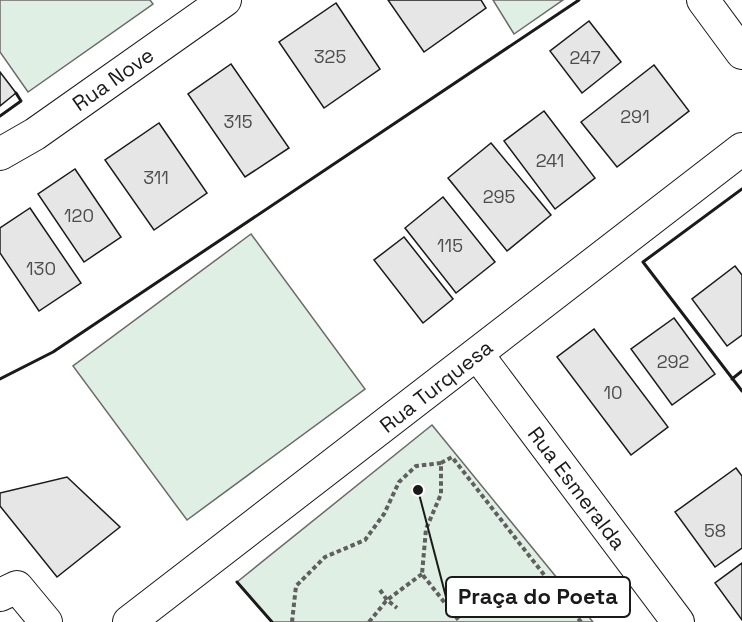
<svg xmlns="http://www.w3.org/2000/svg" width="742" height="622" viewBox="0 0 742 622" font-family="'Space Grotesk',sans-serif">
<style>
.green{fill:#e0efe3;stroke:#6a6a6a;stroke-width:1.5}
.building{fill:#e6e6e6;stroke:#1a1a1a;stroke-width:1.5}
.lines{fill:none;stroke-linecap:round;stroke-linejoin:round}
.minor-casing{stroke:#1a1a1a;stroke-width:34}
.path{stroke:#5f5f5f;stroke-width:4;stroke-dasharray:4.5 3;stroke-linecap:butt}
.minor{stroke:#fff;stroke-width:32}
.wall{stroke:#1a1a1a;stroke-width:3}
.labels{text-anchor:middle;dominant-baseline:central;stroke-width:4.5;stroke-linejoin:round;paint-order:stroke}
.number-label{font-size:18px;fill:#4d4d4d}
.street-label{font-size:21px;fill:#1a1a1a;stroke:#fff}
.leader{fill:none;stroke:#1a1a1a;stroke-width:2}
.callout-dot{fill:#1a1a1a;stroke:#fff;stroke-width:2}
.callout{fill:#fff;stroke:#1a1a1a;stroke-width:2}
.callout-label{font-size:22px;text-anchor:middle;font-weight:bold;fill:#1a1a1a}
</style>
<rect width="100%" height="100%" fill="#fff"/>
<path class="green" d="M 0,0 L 150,0 L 153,4 L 28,92 L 0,52 Z
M 493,0 L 563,0 L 514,34 Z
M 251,234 L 365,389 L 187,520 L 73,366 Z
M 432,425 L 593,622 L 272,622 L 237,582 Z"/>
<path class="building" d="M 388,0 L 481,0 L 486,8 L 424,52 Z
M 336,3 L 380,69 L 324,108 L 279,42 Z
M 589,21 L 621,62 L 582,93 L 550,51 Z
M 231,64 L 289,148 L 245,177 L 188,94 Z
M 654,65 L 689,111 L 617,167 L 581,122 Z
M 0,72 L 16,93 L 0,106 Z
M 544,111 L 595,178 L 555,209 L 504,141 Z
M 159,123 L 207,193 L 154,230 L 105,160 Z
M 491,143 L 551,215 L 507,251 L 448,178 Z
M 75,169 L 121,237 L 84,262 L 38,194 Z
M 443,197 L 495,262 L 456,293 L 405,228 Z
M 30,208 L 81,283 L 39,311 L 0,253 L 0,228 Z
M 404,237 L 453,299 L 423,323 L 374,260 Z
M 735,266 L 742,275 L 742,335 L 727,346 L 692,299 Z
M 674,318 L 715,374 L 672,405 L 631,349 Z
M 594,329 L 668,427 L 631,455 L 557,357 Z
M 736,468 L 742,476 L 742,548 L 715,567 L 675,512 Z
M 67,477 L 120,527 L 57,577 L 0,506 L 0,493 Z
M 742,563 L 742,620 L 715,583 Z"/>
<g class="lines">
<g class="minor-casing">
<path id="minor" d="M 703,0 L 742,53
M 0,154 L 35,134 L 225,0
M 477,354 L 678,622
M 0,595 L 17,587 L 46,622
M 129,622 L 742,149"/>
</g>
<path class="path" d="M 441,463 L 452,457 L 581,622
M 380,590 L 387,600 L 397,608
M 292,622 L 296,586 L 325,557 L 365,540 L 384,514 L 399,482 L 416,466 L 441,463 L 441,494 L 426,529 L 422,574 L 460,622
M 369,622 L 387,600 L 422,574"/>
<use href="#minor" class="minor"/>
<path class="wall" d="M 0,116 L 21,101 L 16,93
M 742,189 L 643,262 L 742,391
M 0,379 L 53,352 L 579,0
M 732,379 L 742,371
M 237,582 L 272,622"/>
</g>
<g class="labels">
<g class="number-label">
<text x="330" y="56">325</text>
<text x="585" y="57">247</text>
<text x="635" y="116">291</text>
<text x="238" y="121">315</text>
<text x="550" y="160">241</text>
<text x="156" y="177">311</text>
<text x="499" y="196">295</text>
<text x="79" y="215">120</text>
<text x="450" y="245">115</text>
<text x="41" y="268">130</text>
<text x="673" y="361">292</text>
<text x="613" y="392">10</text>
<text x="715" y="530">58</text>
</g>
<g class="street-label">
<text transform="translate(113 79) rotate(-35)">Rua Nove</text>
<text transform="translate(436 386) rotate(-38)">Rua Turquesa</text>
<text transform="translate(577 488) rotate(53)">Rua Esmeralda</text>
</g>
</g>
<path class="leader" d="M418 490L446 597"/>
<circle class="callout-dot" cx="418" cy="490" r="6"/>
<rect class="callout" x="446" y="577" width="184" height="40" rx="6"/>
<g class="callout-label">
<text x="538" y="604">Praça do Poeta</text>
</g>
</svg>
